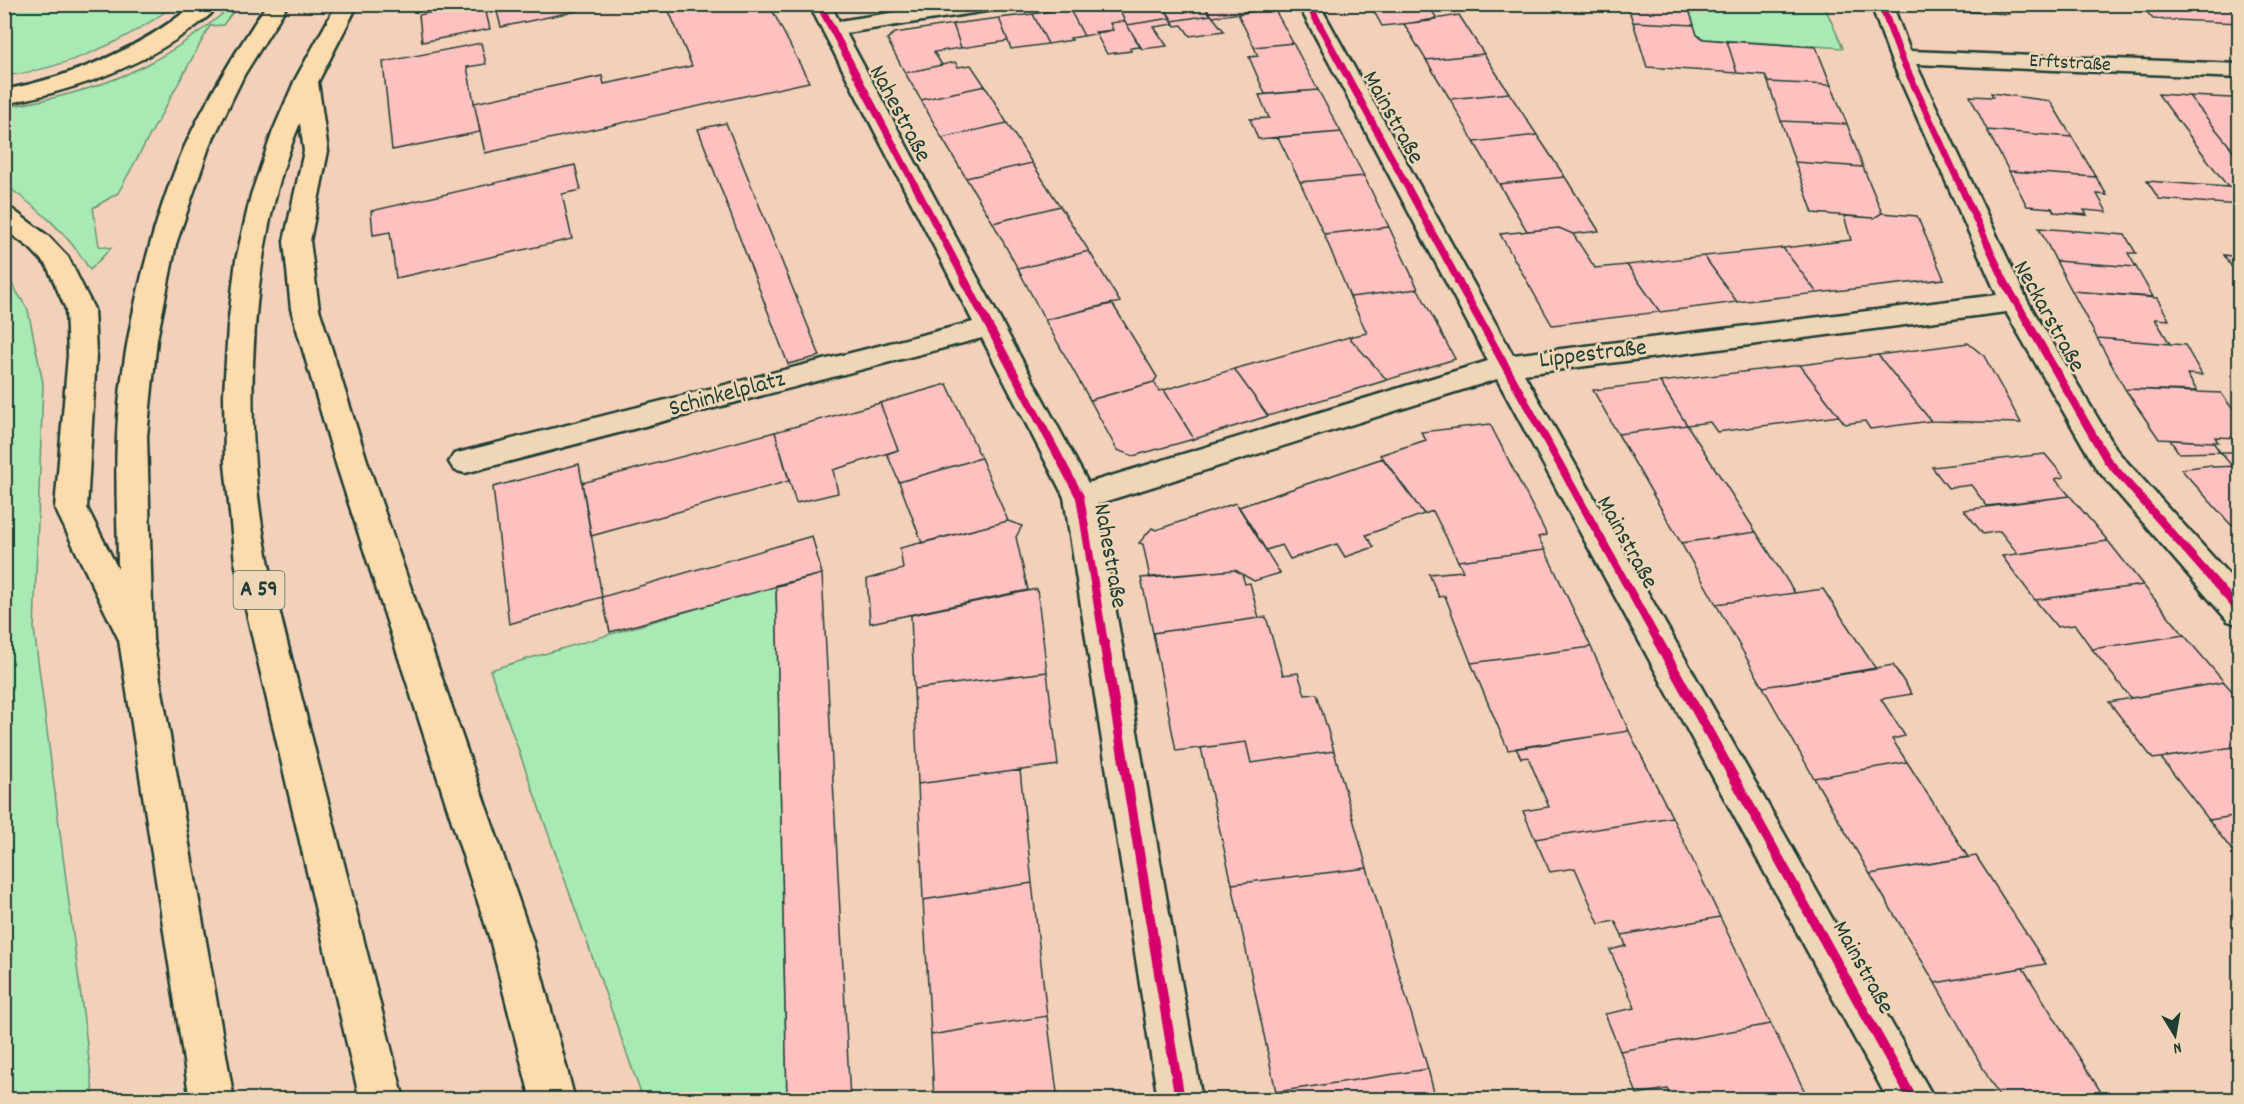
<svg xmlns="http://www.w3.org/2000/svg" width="2244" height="1104" viewBox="0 0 2244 1104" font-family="Dekko,sans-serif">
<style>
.green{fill:#a9eab4;stroke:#649474;stroke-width:1.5}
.building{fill:#fec1c0;stroke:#1f3d34;stroke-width:1.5}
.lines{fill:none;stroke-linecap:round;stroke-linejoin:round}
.minor-casing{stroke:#1f3d34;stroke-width:5}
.motorway-casing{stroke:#1f3d34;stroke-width:5}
.minor{fill:#eed6b6;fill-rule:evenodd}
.motorway{fill:#fcdcac;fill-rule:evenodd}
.cycleway-far2-casing{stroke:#eed6b6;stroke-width:10}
.cycleway-far1-casing{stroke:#eed6b6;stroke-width:12}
.cycleway-casing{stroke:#eed6b6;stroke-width:14}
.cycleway-far2{stroke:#d6006c;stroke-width:7}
.cycleway-far1{stroke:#d6006c;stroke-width:8}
.cycleway{stroke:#d6006c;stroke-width:10}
.labels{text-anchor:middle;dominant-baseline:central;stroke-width:5;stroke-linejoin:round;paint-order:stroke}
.far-street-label{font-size:20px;fill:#1f3d34;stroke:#eed6b6}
.shield{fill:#eed6b6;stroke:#5d6b5b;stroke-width:1.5}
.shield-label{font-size:22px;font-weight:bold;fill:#1f3d34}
.street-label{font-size:24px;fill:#1f3d34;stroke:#eed6b6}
</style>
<rect width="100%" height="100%" fill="#f3d0b9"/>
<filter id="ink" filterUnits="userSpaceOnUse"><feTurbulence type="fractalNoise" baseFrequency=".0167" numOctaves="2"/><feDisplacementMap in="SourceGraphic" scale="12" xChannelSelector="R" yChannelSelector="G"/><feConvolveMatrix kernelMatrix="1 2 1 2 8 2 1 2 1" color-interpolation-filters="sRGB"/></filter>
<g filter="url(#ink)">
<path class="green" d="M 4,5 L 5,4 L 175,5 C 123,43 68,68 5,76 Z
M 233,5 L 238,5 L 223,25 L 210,26 L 118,193 L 93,208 L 99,246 L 111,248 L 90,270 C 69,234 38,208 5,185 L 5,107 C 98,93 161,67 233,5 Z
M 1687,5 L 1824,5 L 1843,48 L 1704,39 L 1697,35 Z
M 4,271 L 28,310 L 43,383 L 34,629 L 94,1099 L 5,1099 Z
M 776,585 L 787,1099 L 643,1099 L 490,670 Z"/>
<path class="building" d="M 433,4 L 484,4 L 490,29 L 422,42 L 419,15 L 434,12 Z
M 495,4 L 610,4 L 501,27 Z
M 666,4 L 769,4 L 809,82 L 485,153 L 474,103 L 602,76 L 604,84 L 692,66 Z
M 1093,4 L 1116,4 L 1125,21 L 1110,23 L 1113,30 L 1084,36 L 1069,8 Z
M 1116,4 L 1162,4 L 1171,18 L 1127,25 Z
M 1162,4 L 1202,4 L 1211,15 L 1172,21 Z
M 1202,4 L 1271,4 L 1274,8 L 1213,17 Z
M 1370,4 L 1428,4 L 1436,17 L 1430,21 L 1382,26 Z
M 1627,4 L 1687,4 L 1694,25 L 1633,22 Z
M 1925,4 L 2002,4 L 2009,14 L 1928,10 Z
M 2126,4 L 2226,4 L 2240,19 L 2240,23 L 2153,19 L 2145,10 L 2130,9 Z
M 1069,8 L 1084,36 L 1070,38 L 1072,40 L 1048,44 L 1033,14 Z
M 1274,8 L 1293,43 L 1254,47 L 1238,14 Z
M 1033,14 L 1048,44 L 1011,49 L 999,18 Z
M 1211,15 L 1224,31 L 1190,36 L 1182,25 L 1175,26 L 1172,21 Z
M 1459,15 L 1484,54 L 1426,60 L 1404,24 Z
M 999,18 L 1008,41 L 961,48 L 953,24 Z
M 1171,18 L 1174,24 L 1154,27 L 1167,46 L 1142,49 L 1127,25 Z
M 1125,21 L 1140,47 L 1130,48 L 1131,51 L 1107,54 L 1095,32 L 1113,30 L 1110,23 Z
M 1633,22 L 1694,25 L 1697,35 L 1704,39 L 1727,41 L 1737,73 L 1647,67 Z
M 953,24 L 961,48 L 934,52 L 942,65 L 905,73 L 887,39 L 895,33 Z
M 1727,41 L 1816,47 L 1831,85 L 1768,82 L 1765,75 L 1737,73 Z
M 481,43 L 486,64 L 467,67 L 480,132 L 392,150 L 383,62 Z
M 1293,43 L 1318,90 L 1265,94 L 1249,57 L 1258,56 L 1254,47 Z
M 1484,54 L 1509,93 L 1450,99 L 1426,60 Z
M 955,62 L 958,67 L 971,65 L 985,86 L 921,100 L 905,73 Z
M 1768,82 L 1831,85 L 1847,124 L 1781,121 Z
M 985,86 L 1007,123 L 942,138 L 921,100 Z
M 1318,90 L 1341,132 L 1258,139 L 1250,119 L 1269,118 L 1259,95 Z
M 1509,93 L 1537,135 L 1474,142 L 1450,99 Z
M 1991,93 L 2050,101 L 2072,137 L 1987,130 L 1970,96 L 1993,97 Z
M 2158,94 L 2189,96 L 2240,159 L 2240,188 L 2228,187 Z
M 2189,96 L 2232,98 L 2240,108 L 2240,159 Z
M 1781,121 L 1847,124 L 1863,167 L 1795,162 Z
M 726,123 L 820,356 L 788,364 L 698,129 Z
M 1007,123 L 1032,163 L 966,178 L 942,138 Z
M 1987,130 L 2072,137 L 2096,177 L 2009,171 Z
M 1341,132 L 1364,176 L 1300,182 L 1278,137 Z
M 1537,135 L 1565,177 L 1499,184 L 1474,142 Z
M 1795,162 L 1863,167 L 1882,213 L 1874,218 L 1813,213 Z
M 1032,163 L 1060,206 L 993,223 L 966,178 Z
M 575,165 L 581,190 L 562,194 L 572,239 L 396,278 L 390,232 L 373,235 L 371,211 Z
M 2009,171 L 2096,177 L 2107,195 L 2097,194 L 2107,212 L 2084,210 L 2087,215 L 2054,212 L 2052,208 L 2027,206 Z
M 1364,176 L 1389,227 L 1324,234 L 1300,182 Z
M 1565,177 L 1599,231 L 1573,234 L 1559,228 L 1527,231 L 1499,184 Z
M 2147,181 L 2240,188 L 2240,205 L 2159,199 Z
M 1060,206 L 1089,251 L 1018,269 L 993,223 Z
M 1882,213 L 1917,216 L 1944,279 L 1817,293 L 1783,248 L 1851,240 L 1844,216 L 1874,218 Z
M 1389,227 L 1418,289 L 1350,297 L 1324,234 Z
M 1559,228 L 1573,234 L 1595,268 L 1627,265 L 1660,312 L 1552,325 L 1500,234 Z
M 2039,228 L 2125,235 L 2136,253 L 2128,253 L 2136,267 L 2056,261 Z
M 1783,248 L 1817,293 L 1737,302 L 1704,256 Z
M 1089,251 L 1120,302 L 1045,320 L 1018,269 Z
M 2224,255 L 2240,257 L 2240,276 L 2237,275 Z
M 1704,256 L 1737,302 L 1660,312 L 1627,265 Z
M 2056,261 L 2136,267 L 2153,297 L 2072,291 Z
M 1418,289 L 1455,359 L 1387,380 L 1349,337 L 1367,333 L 1350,297 Z
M 2072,291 L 2157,298 L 2169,320 L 2155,319 L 2170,344 L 2097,338 Z
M 1112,303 L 1157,377 L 1154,382 L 1090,400 L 1045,320 Z
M 1349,337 L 1387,380 L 1268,416 L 1234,369 Z
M 2097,338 L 2185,345 L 2202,375 L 2187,374 L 2197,391 L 2125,389 Z
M 1968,343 L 1984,356 L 2021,423 L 1931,421 L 1878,355 Z
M 1878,355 L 1931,421 L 1870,429 L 1865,421 L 1845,424 L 1800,365 Z
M 1800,365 L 1839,416 L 1717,432 L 1710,422 L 1687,425 L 1660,382 Z
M 1234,369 L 1268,416 L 1194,439 L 1164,390 Z
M 1154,382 L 1159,391 L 1164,390 L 1194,439 L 1133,456 L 1117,450 L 1090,400 Z
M 1660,382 L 1687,425 L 1618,434 L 1593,390 Z
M 947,384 L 981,458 L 899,482 L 887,454 L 898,450 L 880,403 Z
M 2125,389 L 2221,393 L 2231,407 L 2240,408 L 2240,438 L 2215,437 L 2218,442 L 2213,442 L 2159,439 Z
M 880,403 L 898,450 L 833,470 L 838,493 L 796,503 L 775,432 Z
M 1490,424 L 1547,535 L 1538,537 L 1545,550 L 1458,561 L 1433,511 L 1424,514 L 1380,455 L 1426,440 L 1421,432 Z
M 1687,425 L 1756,532 L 1681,543 L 1618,434 Z
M 775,432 L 789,481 L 591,536 L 582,483 Z
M 2170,440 L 2213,442 L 2220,452 L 2179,453 Z
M 2220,452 L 2240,452 L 2240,466 L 2233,467 Z
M 2045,454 L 2064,477 L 2055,479 L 2070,496 L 1987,506 L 1971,485 L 1948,488 L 1932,467 Z
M 981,458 L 1008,521 L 922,543 L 899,482 Z
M 1383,458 L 1424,514 L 1366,535 L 1374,547 L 1345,557 L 1337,544 L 1290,559 L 1282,545 L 1266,550 L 1239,507 Z
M 579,464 L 602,597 L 509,624 L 493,487 Z
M 2211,465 L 2212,467 L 2240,466 L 2240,524 L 2231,525 L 2181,469 Z
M 2070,496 L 2108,541 L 2018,554 L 2000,531 L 1983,534 L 1964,510 Z
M 1236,503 L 1280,573 L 1254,581 L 1235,570 L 1150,578 L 1143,544 L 1139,543 L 1152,528 L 1156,530 Z
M 1008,521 L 1022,526 L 1016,537 L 1028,590 L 870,623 L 867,579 L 903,569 L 900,548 Z
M 1756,532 L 1795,593 L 1716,604 L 1681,543 Z
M 812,536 L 822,574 L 610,632 L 602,597 Z
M 2108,541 L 2143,585 L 2035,600 L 2002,556 Z
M 1545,550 L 1591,647 L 1471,663 L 1445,596 L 1439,597 L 1429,574 L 1463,571 L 1458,561 Z
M 1235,570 L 1242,574 L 1245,584 L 1250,583 L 1259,618 L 1153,633 L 1141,578 Z
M 822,574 L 850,1100 L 787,1100 L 776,585 Z
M 2143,585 L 2184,635 L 2092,649 L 2075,625 L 2057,627 L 2035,600 Z
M 1037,589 L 1047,672 L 914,689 L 911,615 Z
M 1823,589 L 1876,669 L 1763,687 L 1716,604 Z
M 1266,617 L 1283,675 L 1298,673 L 1305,695 L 1317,694 L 1334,751 L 1251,763 L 1246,742 L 1176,751 L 1153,633 Z
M 2184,635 L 2224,682 L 2131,698 L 2092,649 Z
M 1591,647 L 1629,731 L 1508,750 L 1471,663 Z
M 1893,665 L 1912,694 L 1881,699 L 1905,736 L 1892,739 L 1907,762 L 1814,778 L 1763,687 Z
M 1047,672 L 1058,765 L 918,784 L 914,689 Z
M 2224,682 L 2240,700 L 2240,746 L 2153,759 L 2109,702 Z
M 1629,731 L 1672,817 L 1535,839 L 1523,811 L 1549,807 L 1528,757 L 1521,758 L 1516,748 Z
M 1246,742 L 1251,763 L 1334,751 L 1367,868 L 1232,884 L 1201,748 Z
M 2240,746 L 2240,815 L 2209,820 L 2161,758 Z
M 1907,762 L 1968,857 L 1870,874 L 1814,778 Z
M 1020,770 L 1032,883 L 923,900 L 918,784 Z
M 2240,815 L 2240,851 L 2233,852 L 2209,820 Z
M 1672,817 L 1720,917 L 1622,935 L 1615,921 L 1599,924 L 1575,868 L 1550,872 L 1535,839 Z
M 1976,856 L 2046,964 L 1935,983 L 1870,874 Z
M 1367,868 L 1428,1069 L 1276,1092 L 1232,884 Z
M 1032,883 L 1047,1016 L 931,1035 L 923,900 Z
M 1720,917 L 1771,1024 L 1620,1051 L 1605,1014 L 1635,1008 L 1610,950 L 1626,946 L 1622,935 Z
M 2023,968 L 2106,1100 L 2001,1100 L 1935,983 Z
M 1047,1016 L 1058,1100 L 934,1100 L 931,1035 Z
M 1771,1024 L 1809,1100 L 1672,1100 L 1667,1089 L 1637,1094 L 1620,1051 Z
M 1428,1069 L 1436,1100 L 1277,1100 L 1276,1092 Z"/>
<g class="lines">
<g class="minor-casing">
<path id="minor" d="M 809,4 L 830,4 L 839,21 L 948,4 L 1003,4 L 1001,9 L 993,10 L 846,33 L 1088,483 L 1488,361 L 1298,4 L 1319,4 L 1513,355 L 1997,295 L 1890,57 L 1871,4 L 1892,4 L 1910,51 L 2240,64 L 2240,78 L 1916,64 L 2028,302 L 2118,452 L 2240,587 L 2240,625 L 2228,621 L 2096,468 L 2006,312 L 1524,374 L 1935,1100 L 1888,1100 L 1497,379 L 1097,504 L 1202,1100 L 1158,1100 L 1064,497 L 982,338 L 465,473 L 454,470 L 449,462 L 454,454 L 465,451 L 973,322 Z"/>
</g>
<g class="motorway-casing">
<path id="motorway" d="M 195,4 L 219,4 C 211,16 196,26 184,34 C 129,72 69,91 4,104 L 4,90 C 75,76 138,50 195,4 Z
M 267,4 L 288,4 L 244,75 L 209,147 L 176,244 L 157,339 L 147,436 L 153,640 L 234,1100 L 190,1100 L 119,640 L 55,508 L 68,355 L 66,309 L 47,266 L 30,248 L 4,229 L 4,208 L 13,210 L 48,236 L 68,257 L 94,309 L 96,355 L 87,508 L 118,569 C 118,526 115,481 117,437 C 120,348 149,228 185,146 C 208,96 237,50 267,4 Z
M 337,4 L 358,4 L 318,82 L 328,151 L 310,241 L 319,309 L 369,467 L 532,939 L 575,1100 L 531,1100 L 490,939 L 337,467 L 291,309 L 284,241 L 304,151 L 300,123 C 249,242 242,418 265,544 C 278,616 300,688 317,759 C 346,872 376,986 404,1100 L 360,1100 L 235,562 L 225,464 L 224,394 L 228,326 L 236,260 L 251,195 L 273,131 L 295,80 Z"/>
</g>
<use href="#minor" class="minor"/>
<use href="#motorway" class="motorway"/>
<g class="cycleway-far2-casing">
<path id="cycleway-far2" d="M 819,4 L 966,282
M 1308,4 L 1459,282
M 1881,4 L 1901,57 L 2005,282"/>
</g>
<g class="cycleway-far1-casing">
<path id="cycleway-far1" d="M 965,281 L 1080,497 L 1104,643
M 1458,281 L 1659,643
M 2004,281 L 2107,460 L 2240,611"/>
</g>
<g class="cycleway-casing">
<path id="cycleway" d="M 1104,641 L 1180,1100
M 1658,641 L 1913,1100"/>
</g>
<use href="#cycleway-far2" class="cycleway-far2"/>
<use href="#cycleway-far1" class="cycleway-far1"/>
<use href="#cycleway" class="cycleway"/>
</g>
</g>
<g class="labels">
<g class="far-street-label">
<text transform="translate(2070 64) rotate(3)">Erftstraße</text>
</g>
<rect class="shield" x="233.5" y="571" width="51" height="38" rx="4.5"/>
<g class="shield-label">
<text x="259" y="590">A 59</text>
</g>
<g class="street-label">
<text transform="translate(899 114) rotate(62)">Nahestraße</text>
<text transform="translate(1392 118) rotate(61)">Mainstraße</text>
<text transform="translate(2048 317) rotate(61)">Neckarstraße</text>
<text transform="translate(1593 355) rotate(-7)">Lippestraße</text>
<text transform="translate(727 395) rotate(-15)">Schinkelplatz</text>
<text transform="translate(1626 543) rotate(61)">Mainstraße</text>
<text transform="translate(1109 556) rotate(80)">Nahestraße</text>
<text transform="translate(1862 968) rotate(61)">Mainstraße</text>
</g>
</g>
<rect width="2244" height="1104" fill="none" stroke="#eed6b6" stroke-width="24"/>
<rect x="12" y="12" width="2220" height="1080" fill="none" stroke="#1f3d34" stroke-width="2" filter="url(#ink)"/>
<g transform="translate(2175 1035) rotate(169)" stroke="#eed6b6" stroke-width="4.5" paint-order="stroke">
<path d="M0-4.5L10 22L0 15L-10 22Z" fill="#1f3d34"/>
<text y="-9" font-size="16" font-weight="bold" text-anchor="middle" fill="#1f3d34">N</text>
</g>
</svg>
